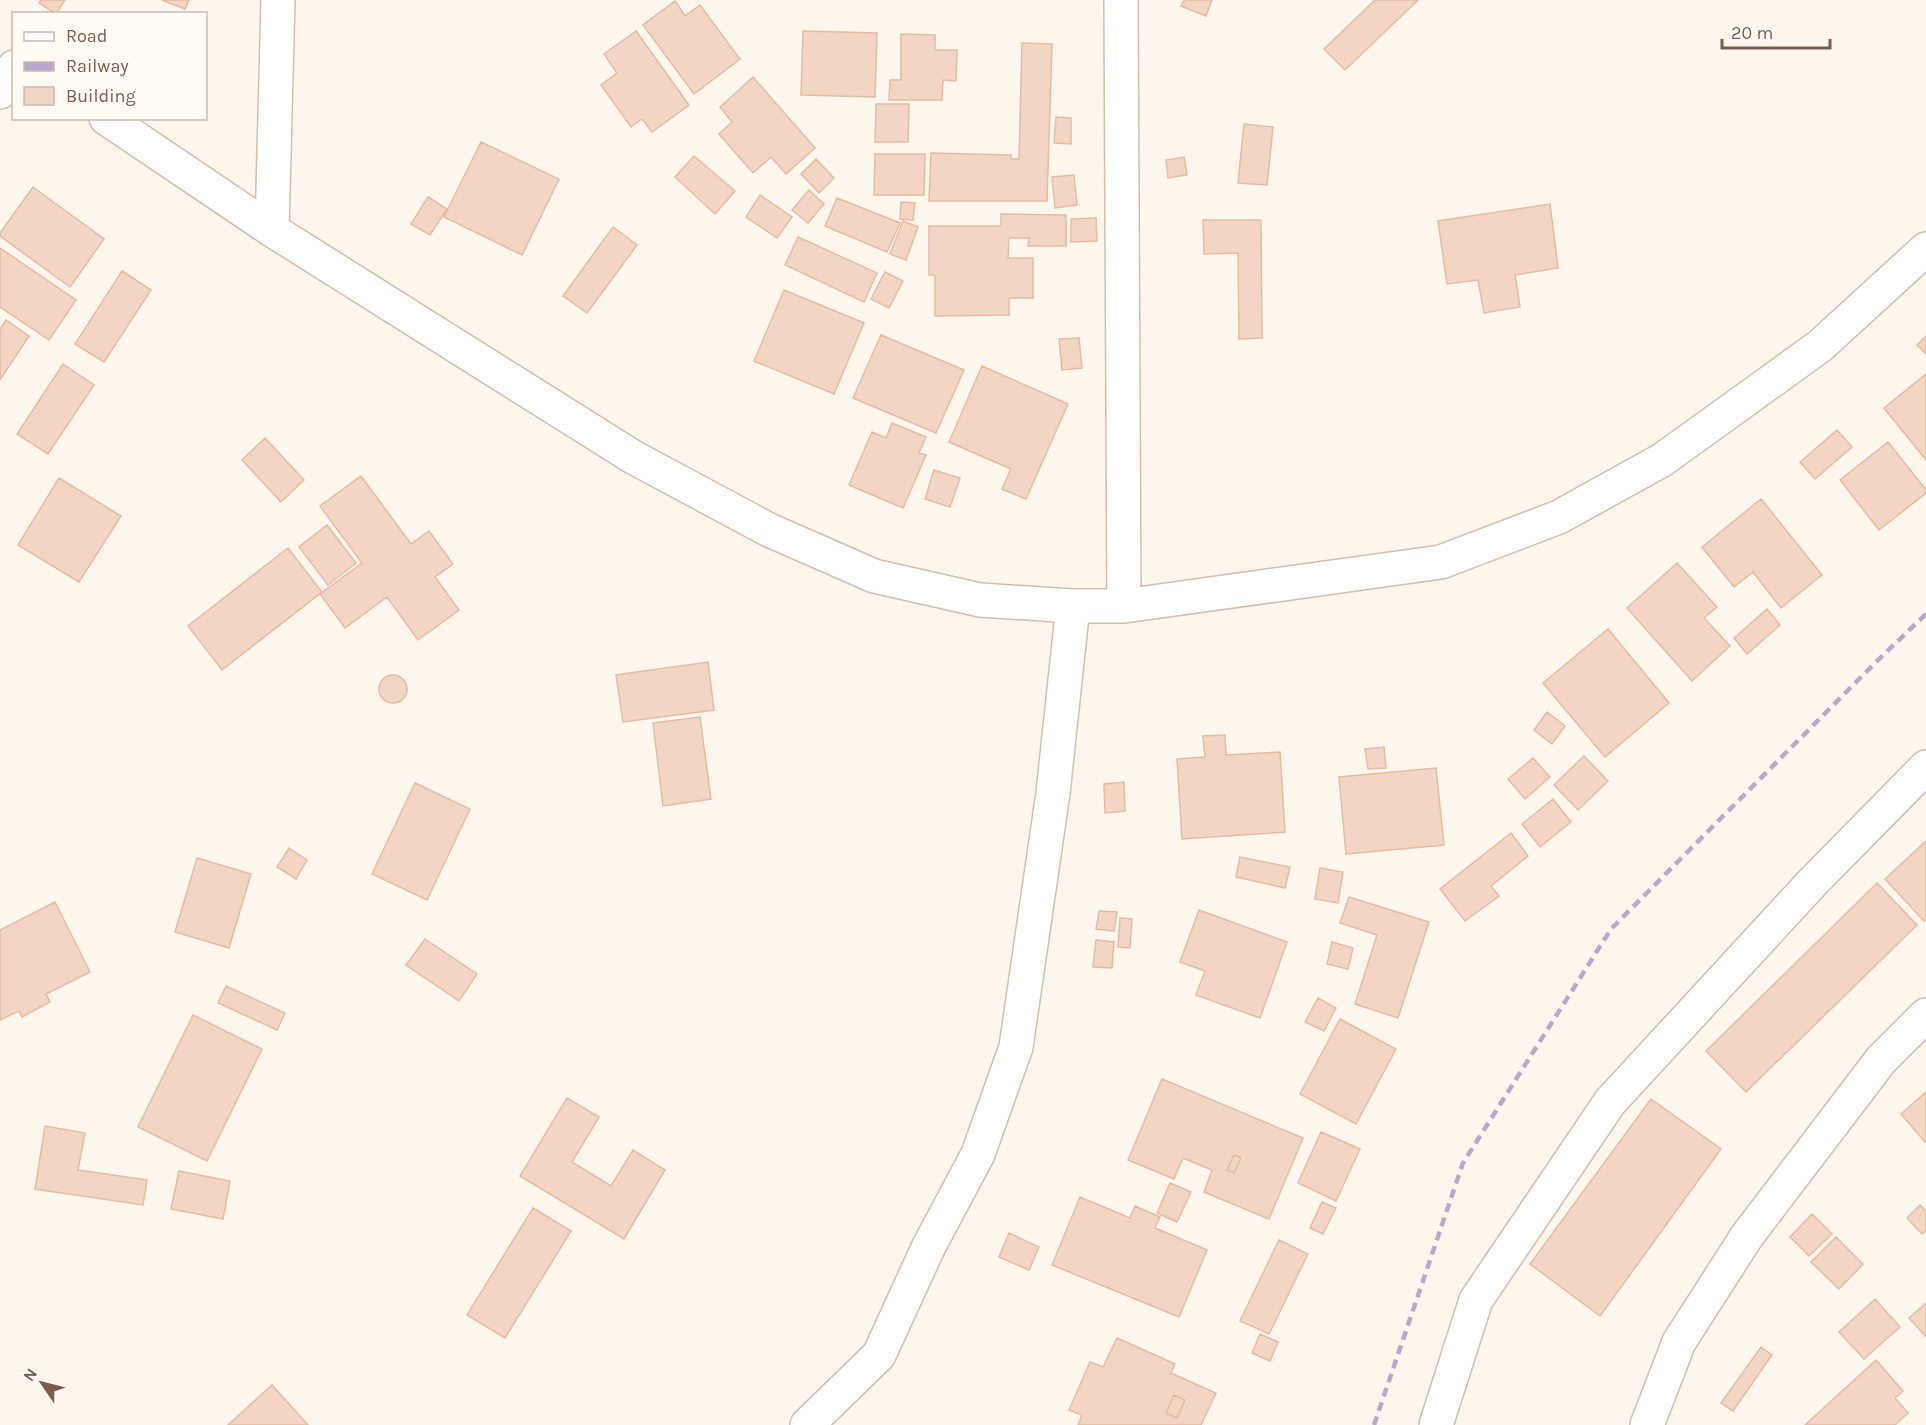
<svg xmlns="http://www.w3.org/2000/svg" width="1926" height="1425" viewBox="0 0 1926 1425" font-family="Karla,sans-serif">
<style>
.building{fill:#f3d5c3;stroke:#e6bba3;stroke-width:1.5;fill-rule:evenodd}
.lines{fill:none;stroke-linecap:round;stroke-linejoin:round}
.minor-casing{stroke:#d1beb0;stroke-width:36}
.minor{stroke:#fff;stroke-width:33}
.rail{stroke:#b9a8c9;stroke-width:4.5;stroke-dasharray:9 6;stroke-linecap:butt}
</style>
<rect width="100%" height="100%" fill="#fdf6ec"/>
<path class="building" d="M 41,0 L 65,0 L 56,14 L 39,3 Z
M 162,0 L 189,0 L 185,9 Z
M 1184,0 L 1212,0 L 1206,16 L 1181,6 Z
M 1375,0 L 1418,0 L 1345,70 L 1324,49 Z
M 675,1 L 685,16 L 700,5 L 740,59 L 694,94 L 643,25 Z
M 636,31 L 689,105 L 652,132 L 642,119 L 631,127 L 601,85 L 617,73 L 604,54 Z
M 803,31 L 877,33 L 875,97 L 801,95 Z
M 901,34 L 935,35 L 935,50 L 957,50 L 956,81 L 943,80 L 942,100 L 889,100 L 890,80 L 901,80 Z
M 1022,43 L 1052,44 L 1047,201 L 929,201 L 931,153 L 1011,155 L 1011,159 L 1019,159 Z
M 753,77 L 815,148 L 786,174 L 771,157 L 753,173 L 719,134 L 732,122 L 720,107 Z
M 876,104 L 909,104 L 908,142 L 875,142 Z
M 1056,117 L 1071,118 L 1071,144 L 1054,143 Z
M 1244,124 L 1273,127 L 1267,185 L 1238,183 Z
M 481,142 L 559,179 L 522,255 L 444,217 Z
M 875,154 L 925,154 L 924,195 L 874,195 Z
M 694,156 L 735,191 L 715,214 L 675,177 Z
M 1184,157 L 1187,175 L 1168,178 L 1166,160 Z
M 816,159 L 834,178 L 819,193 L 801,174 Z
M 1074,175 L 1077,205 L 1055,208 L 1052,177 Z
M 33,187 L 104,239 L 70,287 L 0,236 L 0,233 Z
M 809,190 L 824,204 L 808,223 L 792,210 Z
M 760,195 L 792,217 L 777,238 L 746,217 Z
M 428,197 L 447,209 L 430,235 L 411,224 Z
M 837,198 L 900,223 L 887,252 L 825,226 Z
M 901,202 L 915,203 L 913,220 L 900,219 Z
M 1550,204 L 1558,268 L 1515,275 L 1520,307 L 1484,313 L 1478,280 L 1447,284 L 1438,221 Z
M 1001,214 L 1066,215 L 1066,246 L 1028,246 L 1029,238 L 1009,238 L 1008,258 L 1033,258 L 1033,298 L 1009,298 L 1009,315 L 935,316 L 935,275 L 929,275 L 929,226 L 1001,226 Z
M 1096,218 L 1097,241 L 1071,242 L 1071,219 Z
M 1203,220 L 1261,220 L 1262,338 L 1239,339 L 1238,253 L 1204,254 Z
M 903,221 L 918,227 L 906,260 L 890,254 Z
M 613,227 L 637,245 L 587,313 L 563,296 Z
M 798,237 L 877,273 L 864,302 L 785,265 Z
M 0,248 L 76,300 L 49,340 L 0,307 Z
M 122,271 L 151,290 L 104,362 L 75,344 Z
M 885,272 L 903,281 L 889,308 L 871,299 Z
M 784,290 L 864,323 L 834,394 L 754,361 Z
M 6,320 L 29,336 L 0,380 L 0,329 Z
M 881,335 L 964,370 L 936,433 L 853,398 Z
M 1926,336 L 1926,354 L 1917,345 Z
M 1079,338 L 1082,368 L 1062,370 L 1059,339 Z
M 63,364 L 94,385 L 48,454 L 17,434 Z
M 982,366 L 1068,404 L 1026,499 L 1002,489 L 1011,469 L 949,442 Z
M 1926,374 L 1926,460 L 1884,408 Z
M 892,423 L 926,437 L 919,453 L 926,455 L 903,508 L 849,485 L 872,432 L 886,438 Z
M 1837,430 L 1852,447 L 1815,479 L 1800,462 Z
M 265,438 L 304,480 L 281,502 L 242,460 Z
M 1888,442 L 1926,490 L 1926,493 L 1879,530 L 1840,480 Z
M 934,470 L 960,478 L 950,507 L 925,499 Z
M 361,476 L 411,544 L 429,531 L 453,564 L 435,577 L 459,610 L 418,640 L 387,597 L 345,628 L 320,594 L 362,563 L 320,506 Z
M 59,478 L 121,516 L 79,582 L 18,545 Z
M 1761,499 L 1822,575 L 1781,608 L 1753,572 L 1734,587 L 1702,547 Z
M 327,525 L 356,563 L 328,585 L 299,547 Z
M 288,548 L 322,592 L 222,670 L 188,626 Z
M 1677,563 L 1717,607 L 1704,618 L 1730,646 L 1692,681 L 1627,608 Z
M 1767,609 L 1780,625 L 1747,654 L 1734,638 Z
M 1608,629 L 1669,703 L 1605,757 L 1543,683 Z
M 708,662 L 714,710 L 623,722 L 616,675 Z
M379 689a14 14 0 1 1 28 0a14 14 0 1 1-28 0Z
M 1547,712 L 1565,726 L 1552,744 L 1534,730 Z
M 700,717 L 711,799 L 663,806 L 653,723 Z
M 1225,735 L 1226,755 L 1280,752 L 1285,832 L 1182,839 L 1177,759 L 1205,757 L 1203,736 Z
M 1384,747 L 1386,768 L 1368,769 L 1365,749 Z
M 1584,756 L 1608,781 L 1578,810 L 1554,785 Z
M 1533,758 L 1550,777 L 1525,799 L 1508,779 Z
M 1436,768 L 1444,845 L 1346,854 L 1339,777 Z
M 1124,782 L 1125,811 L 1105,813 L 1104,784 Z
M 415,783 L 470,809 L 427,900 L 372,874 Z
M 1553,799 L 1571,822 L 1540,847 L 1522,824 Z
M 1511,833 L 1528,856 L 1491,886 L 1499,896 L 1465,921 L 1440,889 Z
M 1926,841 L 1926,919 L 1924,921 L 1885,879 Z
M 289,848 L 307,860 L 296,879 L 277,867 Z
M 1240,857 L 1290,867 L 1285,888 L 1236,877 Z
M 197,858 L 251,874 L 229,948 L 175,932 Z
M 1320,868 L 1343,872 L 1338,903 L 1315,899 Z
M 1877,883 L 1917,925 L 1746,1092 L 1706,1051 Z
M 1349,897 L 1429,922 L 1398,1018 L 1355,1004 L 1377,935 L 1340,923 Z
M 55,902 L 90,972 L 46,994 L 50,1002 L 22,1017 L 19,1011 L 0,1020 L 0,930 Z
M 1199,910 L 1287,942 L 1260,1018 L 1196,995 L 1205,971 L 1180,962 Z
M 1099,911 L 1117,912 L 1114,931 L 1096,929 Z
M 1120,918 L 1132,919 L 1130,948 L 1118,947 Z
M 425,939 L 477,974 L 459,1001 L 406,965 Z
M 1096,940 L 1114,942 L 1112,968 L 1093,967 Z
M 1332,942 L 1353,948 L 1348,969 L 1327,964 Z
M 226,986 L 285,1013 L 277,1030 L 218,1003 Z
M 1318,998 L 1336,1008 L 1324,1031 L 1305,1022 Z
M 193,1015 L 262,1049 L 207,1161 L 138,1127 Z
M 1340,1019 L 1396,1049 L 1356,1124 L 1300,1094 Z
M 1162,1079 L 1303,1138 L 1269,1219 L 1204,1192 L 1212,1170 L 1183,1158 L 1174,1179 L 1128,1160 ZM 1234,1155 L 1241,1158 L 1234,1173 L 1227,1170 Z
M 1926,1092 L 1926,1141 L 1925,1142 L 1901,1114 Z
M 567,1098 L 599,1117 L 572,1162 L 611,1186 L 633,1150 L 665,1170 L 624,1239 L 520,1176 Z
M 1651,1099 L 1721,1149 L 1600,1316 L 1530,1264 Z
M 45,1126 L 85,1133 L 78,1170 L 147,1180 L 143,1205 L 35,1189 Z
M 1321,1132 L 1360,1149 L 1336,1201 L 1298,1183 Z
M 1234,1155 L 1241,1158 L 1234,1173 L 1227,1170 Z
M 179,1171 L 230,1181 L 223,1219 L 171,1209 Z
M 1170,1183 L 1191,1192 L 1177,1222 L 1157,1213 Z
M 1080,1197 L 1130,1218 L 1135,1206 L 1160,1217 L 1155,1228 L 1207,1250 L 1179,1317 L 1052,1265 Z
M 1322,1202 L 1336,1208 L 1323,1234 L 1310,1228 Z
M 1920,1205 L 1926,1211 L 1926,1231 L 1922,1234 L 1907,1218 Z
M 533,1208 L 571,1231 L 505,1338 L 467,1315 Z
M 1812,1214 L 1832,1234 L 1809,1256 L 1790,1237 Z
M 1009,1233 L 1039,1247 L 1029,1270 L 999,1257 Z
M 1836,1237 L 1863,1264 L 1839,1289 L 1811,1262 Z
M 1279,1240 L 1308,1254 L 1269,1334 L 1240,1321 Z
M 1875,1299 L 1900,1327 L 1864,1359 L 1839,1332 Z
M 1926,1303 L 1926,1337 L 1909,1318 Z
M 1260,1334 L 1278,1342 L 1270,1361 L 1252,1353 Z
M 1117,1338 L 1175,1364 L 1171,1373 L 1216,1393 L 1201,1425 L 1078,1425 L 1082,1415 L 1069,1410 L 1090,1362 L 1103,1367 ZM 1174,1395 L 1185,1400 L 1177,1418 L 1166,1413 Z
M 1761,1347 L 1772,1355 L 1733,1411 L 1721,1403 Z
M 1876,1360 L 1903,1391 L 1895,1398 L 1908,1413 L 1895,1425 L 1805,1425 Z
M 272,1385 L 308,1425 L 228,1425 Z
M 1174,1395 L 1185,1400 L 1177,1418 L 1166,1413 Z"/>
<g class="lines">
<g class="minor-casing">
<path id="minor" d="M 1121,0 L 1124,606
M 0,92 L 14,67
M 106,118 L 272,230 L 633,457 L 769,530 L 874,576 L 980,600 L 1073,606 L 1124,606 L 1441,562 L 1559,517 L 1662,460 L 1820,346 L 1926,249
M 272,230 L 278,0
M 807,1425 L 879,1355 L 928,1248 L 978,1154 L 1016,1047 L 1053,793 L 1073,606
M 1436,1425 L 1476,1300 L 1610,1102 L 1811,884 L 1926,767
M 1647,1425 L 1679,1342 L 1747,1236 L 1881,1060 L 1926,1015"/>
</g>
<use href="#minor" class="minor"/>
<path class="rail" d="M 1374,1425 L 1463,1163 L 1611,929 L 1876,662 L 1926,614"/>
</g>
<rect x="12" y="12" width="195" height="108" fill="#fffaf3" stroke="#cabbb1" stroke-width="1.5"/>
<rect x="24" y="32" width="30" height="9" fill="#ffffff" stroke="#cabbb1" stroke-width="1.5"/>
<text x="66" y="42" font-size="18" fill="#7a5c4d">Road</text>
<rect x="24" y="62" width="30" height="9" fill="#b9a8c9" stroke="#cabbb1" stroke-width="1.5"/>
<text x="66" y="72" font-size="18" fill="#7a5c4d">Railway</text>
<rect x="24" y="87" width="30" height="18" fill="#f3d5c3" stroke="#cabbb1" stroke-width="1.5"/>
<text x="66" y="102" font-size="18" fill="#7a5c4d">Building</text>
<g transform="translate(42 1383) rotate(305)" stroke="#fffaf3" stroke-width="4.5" paint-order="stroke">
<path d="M0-4.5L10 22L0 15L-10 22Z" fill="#7a5c4d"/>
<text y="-9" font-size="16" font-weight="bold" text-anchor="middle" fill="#7a5c4d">N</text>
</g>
<path d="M1722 39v9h108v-9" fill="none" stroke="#7a5c4d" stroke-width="3"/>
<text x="1731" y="39" font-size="18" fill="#7a5c4d" stroke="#fffaf3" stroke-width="4.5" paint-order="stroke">20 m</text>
</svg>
